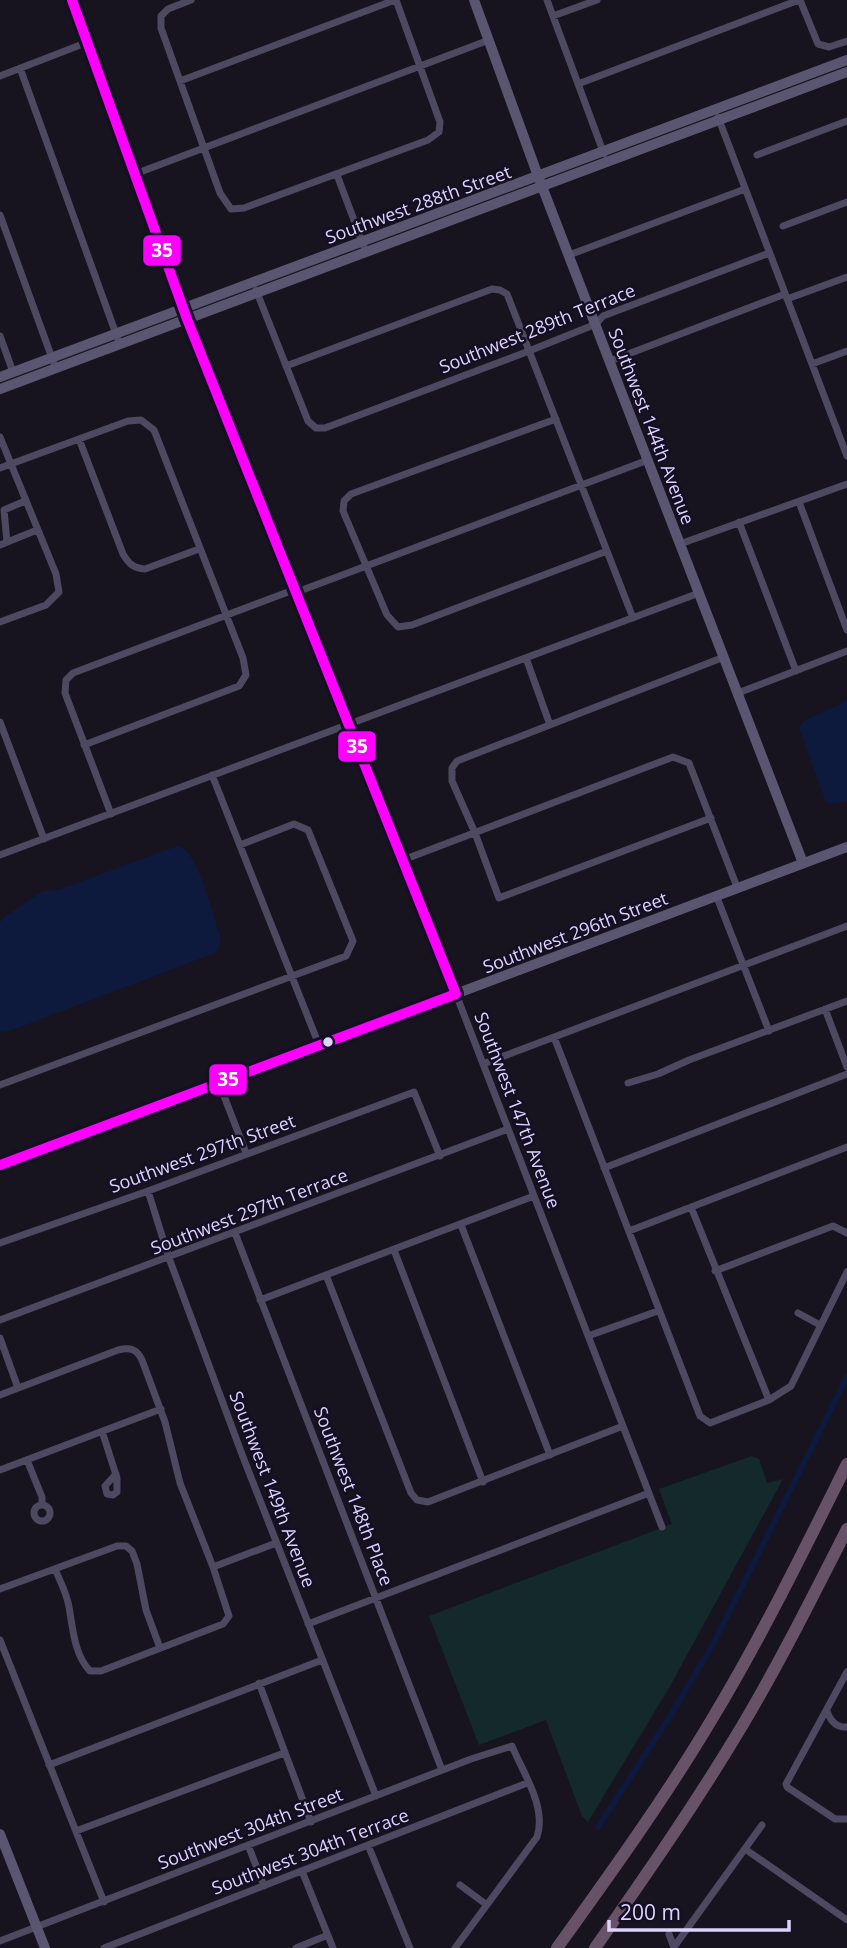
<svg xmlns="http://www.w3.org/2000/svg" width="847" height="1948" viewBox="0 0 847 1948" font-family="'Open Sans',sans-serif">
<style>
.green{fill:#14292b}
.water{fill:#0d193d}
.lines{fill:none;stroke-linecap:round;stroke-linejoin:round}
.canal{stroke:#0d193d;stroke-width:6}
.street{stroke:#4d4960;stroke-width:7}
.secondary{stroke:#5a5671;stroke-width:10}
.highway{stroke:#685267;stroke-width:12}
.bus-1-casing{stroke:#150f24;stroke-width:16}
.bus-1{stroke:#f0f;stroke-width:10}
.bus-dot{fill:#ddd4fd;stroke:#150f24;stroke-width:2.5}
.labels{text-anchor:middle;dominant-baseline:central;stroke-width:5;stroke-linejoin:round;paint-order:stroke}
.street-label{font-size:18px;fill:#ddd4fd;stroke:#150f24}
.line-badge{stroke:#150f24;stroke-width:2.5}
.badge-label{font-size:19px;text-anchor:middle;font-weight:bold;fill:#fff}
</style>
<rect width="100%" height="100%" fill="#17141f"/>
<path class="green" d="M 752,1456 L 759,1459 L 767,1483 L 783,1479 L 669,1688 L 588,1822 L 582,1816 L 546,1720 L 479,1745 L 429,1616 L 672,1524 L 659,1489 Z"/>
<path class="water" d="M 847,701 L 847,801 L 831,804 L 825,800 L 799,728 L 805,720 Z
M 177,846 C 198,848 213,916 220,935 L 220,945 L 215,953 L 10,1031 L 0,1032 L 0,922 L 4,917 L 43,891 L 58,890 Z"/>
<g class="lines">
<path class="canal" d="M 598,1827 L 669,1718 L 712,1646 L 847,1377"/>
<path class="street" d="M 191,0 L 168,9 L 161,16 L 161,28 L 220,193 L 231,209 L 244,208 L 428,140 L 439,132 L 440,122 L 396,0
M 547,0 L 604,154
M 800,0 L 818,44 L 829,47 L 847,41
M 553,16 L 597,0
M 20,68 L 120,345
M 0,76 L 88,42
M 180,81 L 395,0
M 578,84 L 799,0
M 718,117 L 847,456
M 757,155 L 847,121
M 135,174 L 489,40
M 337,175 L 366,252
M 0,215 L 56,369
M 783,226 L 847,202
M 569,255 L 745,189
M 256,290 L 308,421 L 316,428 L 325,428 L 529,351 L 596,324 L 603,316 L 769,253
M 787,299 L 847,277
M 0,336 L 13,372
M 610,361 L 785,294
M 812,364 L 847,351
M 286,366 L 492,289 L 500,290 L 507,294 L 633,618
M 556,419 L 351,494 L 344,501 L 343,511 L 387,615 L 398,627 L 412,625 L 607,551
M 0,437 L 56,574 L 59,592 L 46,605 L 0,622
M 79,439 L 123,554 C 129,564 133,568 145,569 L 199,549
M 0,468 L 128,421 L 141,420 L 154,430 L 243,658 L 246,675 L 239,686 L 84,745
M 799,502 L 847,630
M 739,522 L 796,671
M 7,542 L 4,510 L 25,501
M 680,544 L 847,484
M 0,545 L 37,530
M 297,592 L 648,460
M 526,658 L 550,725
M 738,693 L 847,651
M 0,722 L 44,839
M 212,775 L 319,1045
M 111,814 L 65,693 L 66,680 L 73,673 L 296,589
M 711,818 L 499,898 L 475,833 L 452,781 L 452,768 L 457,761 L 724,657
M 0,855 L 699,593
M 403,860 L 673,757 L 689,763 L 737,887
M 716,895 L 769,1031
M 456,994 L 662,1527
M 825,1009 L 847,1067
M 554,1037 L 700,1416 L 710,1423 L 769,1400 L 791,1386 L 847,1272
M 483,1064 L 847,926
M 219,1083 L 246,1153
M 628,1083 L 658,1074 L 689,1060 L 847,1001
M 0,1085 L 346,956 L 353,941 L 308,830 L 294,824 L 240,845
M 604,1168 L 847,1074
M 148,1191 L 169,1258 L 243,1457 L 376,1796
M 691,1207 L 769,1400
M 461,1225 L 550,1455
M 629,1231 L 847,1147
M 235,1233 L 442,1770
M 0,1243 L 148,1191 L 414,1092 L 440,1156
M 394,1250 L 483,1482
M 715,1271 L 833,1226 L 847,1233
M 326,1275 L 411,1493 L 417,1500 L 428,1502 L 623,1426
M 260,1300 L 534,1196
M 798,1313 L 820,1325
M 0,1320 L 508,1129
M 588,1336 L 658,1311
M 0,1338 L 18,1388
M 0,1395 L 118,1350 C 130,1347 137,1349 142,1360 L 165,1422 L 180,1483 L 213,1567 L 229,1616 L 223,1624 L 101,1671 L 90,1671 C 74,1654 73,1629 69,1607 C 67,1594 60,1581 55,1569
M 102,1431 L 117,1478 L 117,1492 L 113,1495 L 107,1494 L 105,1486 L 116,1474
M 27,1460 L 42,1497 L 42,1505
M 0,1470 L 161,1409
M34 1513a8 8 0 1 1 16 0a8 8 0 1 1-16 0Z
M 213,1567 L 276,1543
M 0,1589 L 117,1546 L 126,1546 L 132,1551 L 137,1564 L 146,1610 L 160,1648
M 308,1624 L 649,1493
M 0,1640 L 104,1902
M 847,1672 L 786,1784 L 787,1787 L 835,1819 L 847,1819
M 259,1683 L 311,1822
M 827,1711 C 830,1720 836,1728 847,1727
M 49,1765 L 322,1660
M 76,1831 L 284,1753
M 248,1845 L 264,1886
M 368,1845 L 410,1948
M 745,1849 L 847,1920
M 302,1871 L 333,1948
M 460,1885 L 487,1905
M 669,1934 L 674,1948
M 0,1941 L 471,1759 L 512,1746 C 523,1773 547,1807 537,1837 L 455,1948
M 674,1947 L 762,1825
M 104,1948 L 527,1783
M 296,1948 L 328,1935"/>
<path class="secondary" d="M 72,0 L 187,319 L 456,994
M 474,0 L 538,176 L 803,863
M 0,377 L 847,60
M 0,389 L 847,72
M 0,1165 L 847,847
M 0,1834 L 45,1948"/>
<path class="highway" d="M 557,1948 C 611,1873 665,1798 712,1719 C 762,1636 804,1550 847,1464
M 595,1948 C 646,1875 696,1803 742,1726 C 780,1662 813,1596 847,1529"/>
<g class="bus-1-casing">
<path id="bus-1" d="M 72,0 L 187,319 L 456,994
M 0,1165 L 456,994"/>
</g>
<use href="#bus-1" class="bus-1"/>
</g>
<circle class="bus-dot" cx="328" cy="1042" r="6"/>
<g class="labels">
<g class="street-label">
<text transform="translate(418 204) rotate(-20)">Southwest 288th Street</text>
<text transform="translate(537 328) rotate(-22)">Southwest 289th Terrace</text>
<text transform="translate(652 426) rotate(69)">Southwest 144th Avenue</text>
<text transform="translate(575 932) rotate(-21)">Southwest 296th Street</text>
<text transform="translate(518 1110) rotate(69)">Southwest 147th Avenue</text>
<text transform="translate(202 1153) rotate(-20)">Southwest 297th Street</text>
<text transform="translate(249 1211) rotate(-21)">Southwest 297th Terrace</text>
<text transform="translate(273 1489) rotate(69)">Southwest 149th Avenue</text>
<text transform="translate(354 1496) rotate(69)">Southwest 148th Place</text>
<text transform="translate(250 1828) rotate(-21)">Southwest 304th Street</text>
<text transform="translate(310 1851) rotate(-21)">Southwest 304th Terrace</text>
</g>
</g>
<g class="line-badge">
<rect x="142" y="234" width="40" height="33" rx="7" fill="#f0f"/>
<rect x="337" y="730" width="40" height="33" rx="7" fill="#f0f"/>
<rect x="208" y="1063" width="40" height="33" rx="7" fill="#f0f"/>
</g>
<g class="badge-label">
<text x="162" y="257">35</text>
<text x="357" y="753">35</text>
<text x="228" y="1086">35</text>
</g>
<path d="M609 1920v10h180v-10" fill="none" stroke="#ddd4fd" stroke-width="3.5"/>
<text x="620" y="1920" font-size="21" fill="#ddd4fd" stroke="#150f24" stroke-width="5" paint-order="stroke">200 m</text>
</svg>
